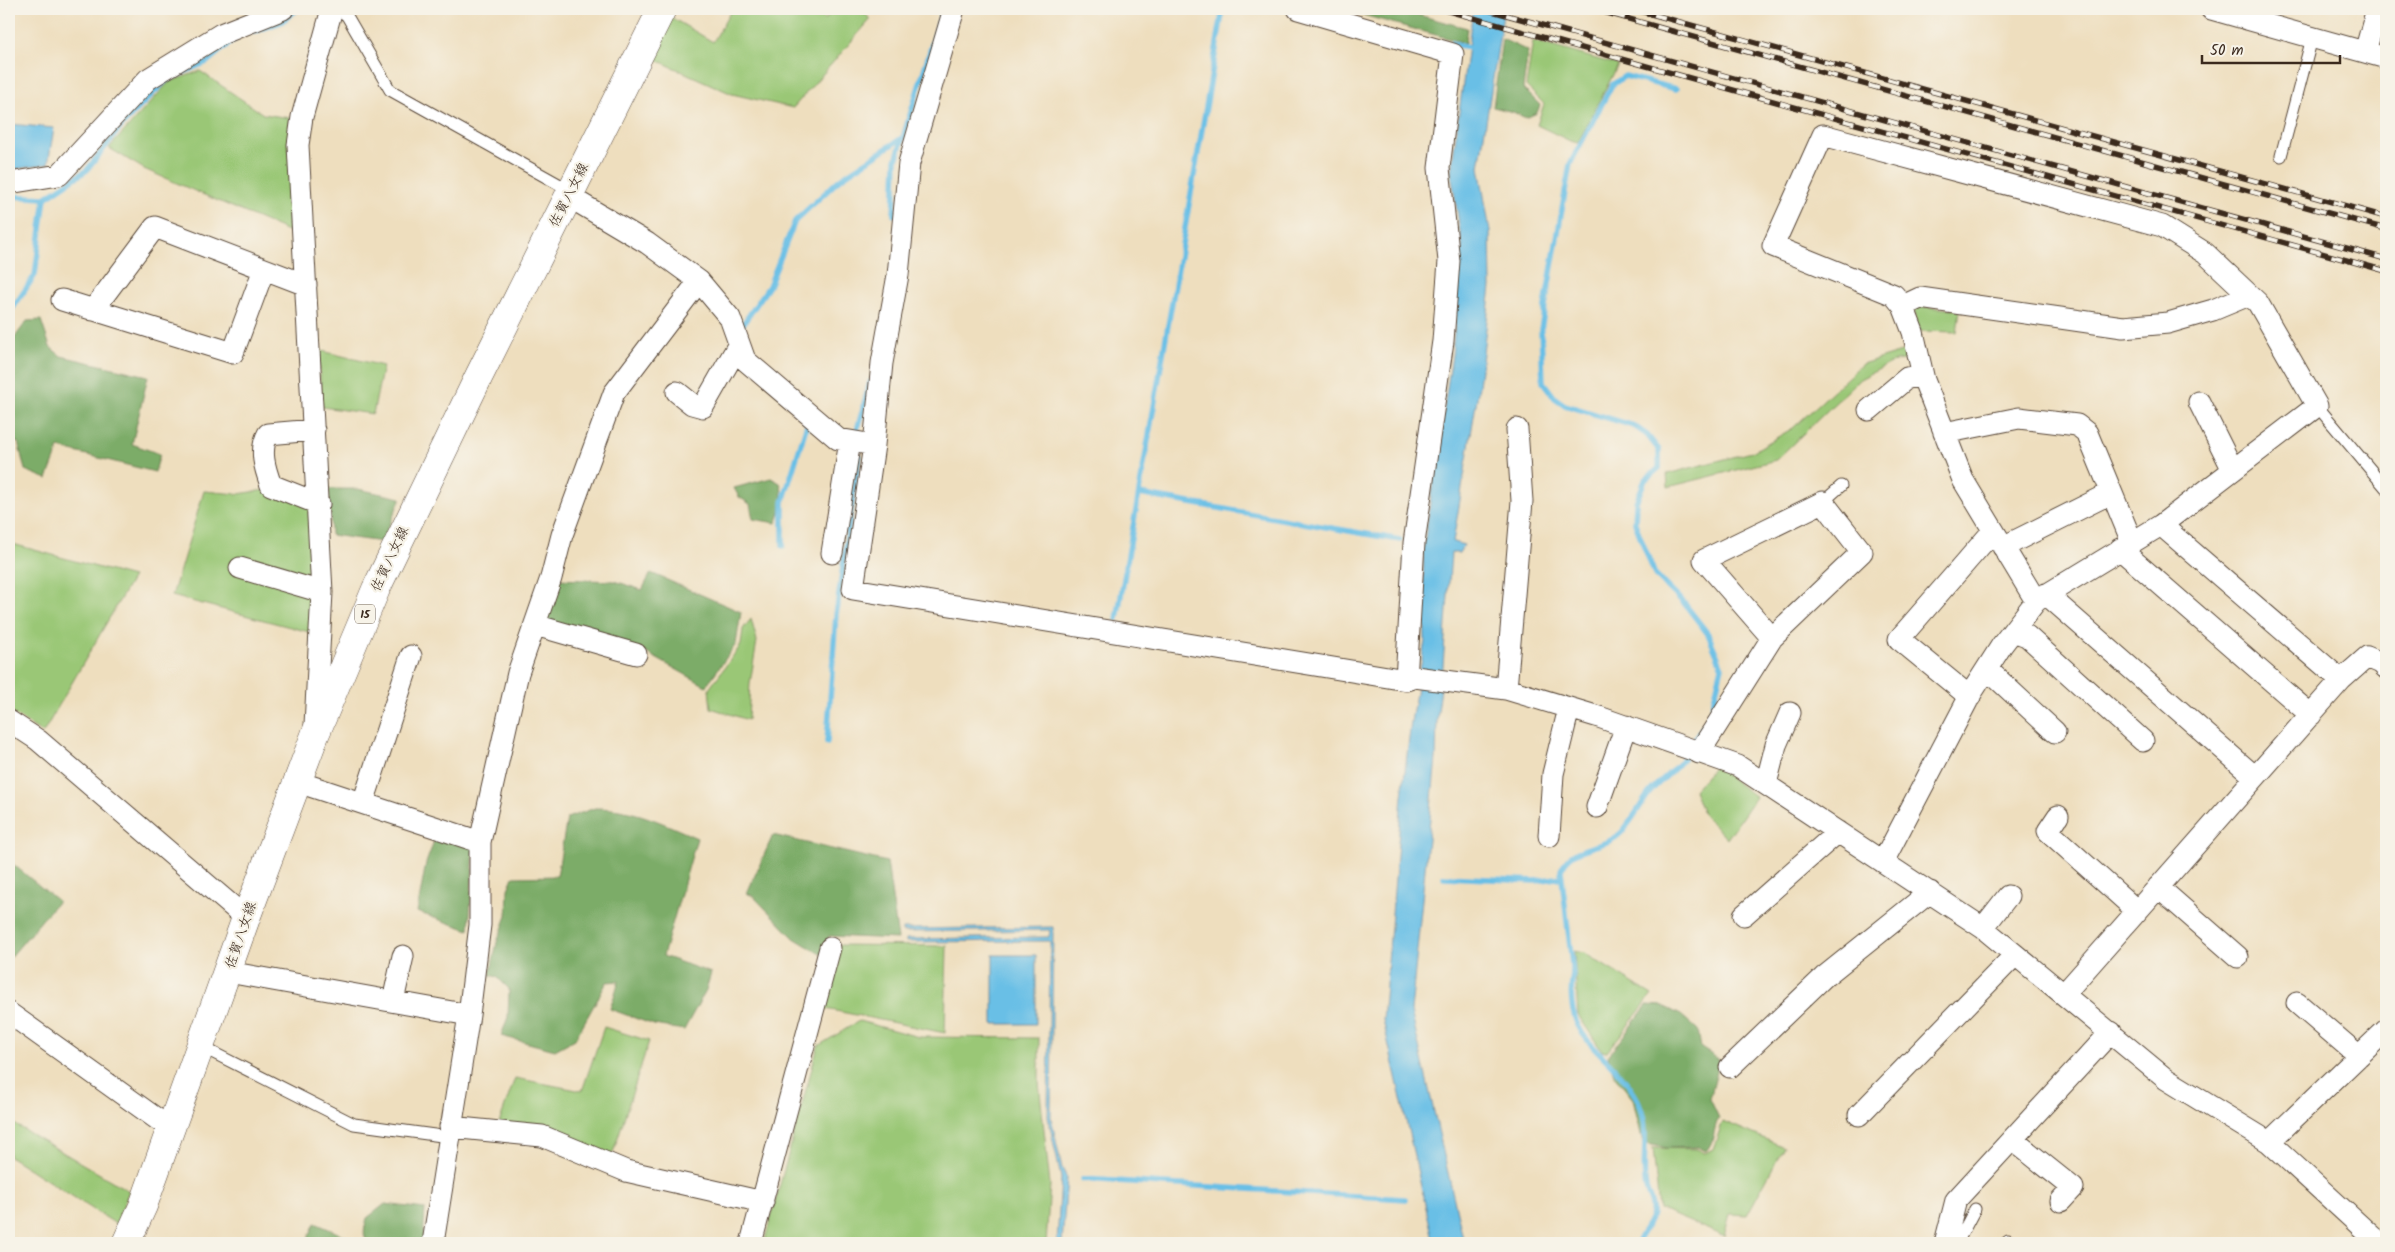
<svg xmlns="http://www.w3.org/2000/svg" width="2395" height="1252" viewBox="0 0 2395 1252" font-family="Kalam,'Klee One',sans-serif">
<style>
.green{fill:#9ac776;stroke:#6a784a}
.forest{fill:#7bac67;stroke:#5b6b42}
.water{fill:#69bfe6;stroke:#527482}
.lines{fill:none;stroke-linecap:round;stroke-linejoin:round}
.stream{stroke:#69bfe6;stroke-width:5.5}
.lane-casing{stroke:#564536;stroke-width:13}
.street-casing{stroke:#564536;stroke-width:23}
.primary-casing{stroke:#564536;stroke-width:29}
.lane{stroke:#fff;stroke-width:11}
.street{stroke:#fff;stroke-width:21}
.primary{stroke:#fff;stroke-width:28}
.rail-casing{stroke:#3b2a1e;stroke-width:5.5}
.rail{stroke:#f7f3e8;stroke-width:4;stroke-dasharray:11;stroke-linecap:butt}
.labels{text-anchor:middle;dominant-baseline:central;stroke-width:4.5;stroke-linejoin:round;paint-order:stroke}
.shield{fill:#f7f3e8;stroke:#73665b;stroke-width:1}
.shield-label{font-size:12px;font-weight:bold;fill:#3b2a1e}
.street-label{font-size:14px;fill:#3b2a1e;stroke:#f7f3e8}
</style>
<rect width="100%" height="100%" fill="#f7f3e8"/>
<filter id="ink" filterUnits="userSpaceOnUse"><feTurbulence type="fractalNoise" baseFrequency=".02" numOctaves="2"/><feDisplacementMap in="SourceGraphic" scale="10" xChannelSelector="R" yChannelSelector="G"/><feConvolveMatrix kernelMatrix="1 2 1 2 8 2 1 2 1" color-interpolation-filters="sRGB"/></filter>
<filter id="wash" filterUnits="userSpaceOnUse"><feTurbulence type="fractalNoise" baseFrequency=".0096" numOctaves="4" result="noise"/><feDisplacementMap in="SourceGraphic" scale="20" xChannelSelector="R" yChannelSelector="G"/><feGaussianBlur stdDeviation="1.12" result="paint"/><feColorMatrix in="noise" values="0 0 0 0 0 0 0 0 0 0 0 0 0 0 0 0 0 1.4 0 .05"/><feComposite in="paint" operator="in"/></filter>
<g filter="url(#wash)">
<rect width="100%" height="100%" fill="#eedebe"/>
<path class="green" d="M 732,9 L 805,9 L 826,19 L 832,9 L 858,9 L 871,19 L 793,108 L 732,94 L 650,57 L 667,15 L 713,42 Z
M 1533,41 L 1618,65 L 1578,143 L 1570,141 L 1537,125 L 1544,104 L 1526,86 Z
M 200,71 L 263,114 L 290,118 L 289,146 L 297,235 L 144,169 L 109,148 L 169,82 Z
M 1914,306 L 1960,310 L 1957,332 L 1917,331 Z
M 318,350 L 383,366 L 373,414 L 322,407 Z
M 1908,350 L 1910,359 L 1895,361 L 1860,379 L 1776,460 L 1668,487 L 1667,474 L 1752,452 L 1793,428 L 1862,364 Z
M 272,489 L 314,506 L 313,633 L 172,596 L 204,491 L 238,494 Z
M 9,543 L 133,577 L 43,733 L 9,711 Z
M 751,619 L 757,641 L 750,683 L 748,720 L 711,708 L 709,689 L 741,645 L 743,629 Z
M 1715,766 L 1756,797 L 1727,839 L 1703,814 L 1694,790 Z
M 837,945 L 947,946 L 945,1033 L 821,1008 Z
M 1574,951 L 1584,953 L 1652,995 L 1607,1052 L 1602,1051 L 1578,1015 Z
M 859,1021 L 919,1037 L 1039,1038 L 1039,1083 L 1050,1185 L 1046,1243 L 764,1243 L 818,1046 Z
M 604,1027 L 649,1041 L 611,1159 L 499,1123 L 515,1078 L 582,1091 Z
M 9,1121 L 129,1191 L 116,1224 L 9,1156 Z
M 1723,1121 L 1784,1147 L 1747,1215 L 1730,1214 L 1724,1236 L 1659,1209 L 1653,1148 L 1697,1149 L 1705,1153 L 1713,1149 Z"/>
<path class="forest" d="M 1341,9 L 1396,9 L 1467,28 L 1465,43 Z
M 1502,39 L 1528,51 L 1523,88 L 1540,105 L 1537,113 L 1526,118 L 1513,112 L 1493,107 Z
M 41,320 L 50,347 L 61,356 L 148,376 L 132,444 L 160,454 L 155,472 L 59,448 L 47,479 L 25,470 L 18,442 L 9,445 L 9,345 L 27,321 Z
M 771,478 L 780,483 C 784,491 781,515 776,523 L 753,519 L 750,504 L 739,497 L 734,488 Z
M 329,489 L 358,489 L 401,498 L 382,542 L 331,535 Z
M 651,573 L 741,612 L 736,644 L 706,686 L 643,651 L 541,624 L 557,579 L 615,581 L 642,590 Z
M 595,808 C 633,808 663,823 697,838 L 663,956 L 711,973 L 706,990 L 684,1030 L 654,1025 L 610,1009 L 619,981 L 607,982 L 575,1039 L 555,1050 L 501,1036 L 508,1017 L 509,989 L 497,977 L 490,975 L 497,942 L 507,916 L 508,889 L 513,877 L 557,876 L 567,818 Z
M 773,835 L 887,862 L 898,939 L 829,936 L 822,955 L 794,938 L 754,897 L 747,893 Z
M 436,836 L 474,848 L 469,930 L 417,912 L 426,863 Z
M 9,861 L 58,901 L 9,959 Z
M 1647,1005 L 1663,1006 L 1681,1015 L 1698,1030 L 1701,1048 L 1720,1060 L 1710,1099 L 1719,1118 C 1712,1130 1716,1140 1706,1151 L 1698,1147 L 1667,1148 L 1643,1143 L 1633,1099 L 1614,1075 L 1608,1056 Z
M 385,1204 L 425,1209 L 423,1243 L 369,1243 C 361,1236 365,1227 367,1218 Z
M 315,1223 L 361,1243 L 306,1243 Z"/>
<path class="water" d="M 1473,9 L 1504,9 L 1479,167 L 1490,231 L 1491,287 L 1479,386 L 1453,542 L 1464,545 L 1459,553 L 1451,553 L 1442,680 L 1437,720 L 1436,758 L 1411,1011 L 1464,1243 L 1434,1243 L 1383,1020 L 1402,796 L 1411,722 L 1425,641 L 1423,551 L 1452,355 L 1462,244 L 1451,172 Z
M 9,124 L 54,128 L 48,164 L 9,170 Z
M 1053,927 L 1051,1117 L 1062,1168 L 1067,1178 L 1062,1243 L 1057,1243 L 1061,1178 L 1048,1117 L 1050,941 L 906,942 L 906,939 L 1049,937 L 1050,930 L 902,932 L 902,929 Z
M 993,955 L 1036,955 L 1036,1024 L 993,1024 Z"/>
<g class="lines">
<path class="stream" d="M 254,32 L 281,22 L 298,9
M 1452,43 L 1468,48
M 1676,89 L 1625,76 L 1612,85 L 1570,164 L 1541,329 L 1543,382 L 1555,398 L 1565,405 L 1634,426 L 1647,435 L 1659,450 L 1659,468 L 1645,480 L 1636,502 L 1635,523 L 1655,575 L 1684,603 L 1708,634 L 1722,667 L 1710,716 L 1691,745
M 9,196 L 45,198 L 87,170 L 123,124 L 167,79 L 207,62 L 236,38
M 894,215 L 896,160 L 943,9
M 9,314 L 35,275 L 45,198
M 742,329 L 741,327 L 769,286 L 795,221 L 840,179 L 905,136
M 853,434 L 856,434 L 870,382
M 1139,494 L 1400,540
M 783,546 L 783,502 L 808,421
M 1117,619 L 1223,9
M 827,742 L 836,615 L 859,455
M 1444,877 L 1536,881 L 1562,877
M 1083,1179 L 1405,1199
M 1637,1243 C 1641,1232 1650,1225 1652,1213 C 1654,1203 1648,1197 1646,1188 C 1640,1157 1653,1124 1635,1095 C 1606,1046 1562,1043 1573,973 L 1561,870 C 1572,843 1603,851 1621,833 C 1632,821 1640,805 1650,792 C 1662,778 1677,770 1687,753"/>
</g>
</g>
<g filter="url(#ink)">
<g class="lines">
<g class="lane-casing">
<path id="lane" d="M 338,9 L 347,16 L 390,90 L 571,191
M 2281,156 L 2312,38
M 2317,406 L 2386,488
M 1823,502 L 1841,486
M 200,1046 L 354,1124 L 449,1137
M 1957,1243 L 1975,1209
M 2007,1243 L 2008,1240"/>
</g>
<g class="street-casing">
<path id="street" d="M 954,9 L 909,163 L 898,275 L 882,363 L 874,445 L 853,589 L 1406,680 L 1415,677 L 1506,689 L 1599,717 L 1738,766 L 1983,928 L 2166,1079 L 2269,1142 L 2379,1243
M 1298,9 L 1453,54 L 1439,168 L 1449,261 L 1443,341 L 1414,543 L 1406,680
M 2211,9 L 2386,58
M 2365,52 L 2377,9
M 9,183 L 59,175 L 148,79 L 221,34 L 283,9
M 568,196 L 647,243 L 699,281 L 730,318 L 745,360 L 838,439 L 874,445
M 62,300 L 233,353 L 264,269
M 1903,306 L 1920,298 L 2123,327 L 2168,323 L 2213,310 L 2249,295
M 93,310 L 155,227 L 306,285
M 677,392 L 692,404 L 703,407 L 739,344
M 2199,402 L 2233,470
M 1869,410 L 1907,378 L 1923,376
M 314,430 L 268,434 C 259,450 265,469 271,485 L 319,504
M 1944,433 L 2019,418 L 2077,425 L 2087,433 L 2132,542
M 2161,525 L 2341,680
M 2003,547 L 2111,493
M 2120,549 L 2311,715
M 832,553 L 850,441
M 240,568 L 322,592
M 2046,594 L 2255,777
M 535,625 L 636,654
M 2013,631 L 2027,636 L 2143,741
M 1987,669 L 2055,732
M 1506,689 L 1522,501 L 1517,429
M 1970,697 L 1899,639 L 1993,531
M 9,721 L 38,740 L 246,918
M 315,725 L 322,592 L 298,145 L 302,117 L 332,9
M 1699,753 L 1772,638 L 1862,552 L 1823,502 L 1704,560 L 1772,638
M 298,782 L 480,842
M 1766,784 L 1776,745 L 1790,713
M 363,803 L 411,656
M 1597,807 L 1626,726
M 2058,816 L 2048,831 L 2137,911
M 1549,836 L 1553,774 L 1569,708
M 1883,862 L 1972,692 L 2002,645 L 2036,601 L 2161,525 L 2317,406 L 2258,303 L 2205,253 L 2162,226 L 1823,135 L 1773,246 L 1894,295 L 1903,306 L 1913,332 L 1924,380 L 1963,480 L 2036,601
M 2158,887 L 2238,957
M 1744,915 L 1838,832
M 1983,928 L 2008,896
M 228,972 L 469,1015
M 2064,994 L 2341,680 L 2367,657 L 2381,663 L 2386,668
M 393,1001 L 403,956
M 2297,1003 L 2359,1056
M 9,1013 L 171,1129
M 1730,1067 L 1824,977 L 1930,892
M 1859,1115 L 2015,955
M 450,1127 L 542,1136 L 626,1171 L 763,1202
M 2013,1140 L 2073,1188 L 2061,1201
M 2269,1142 L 2386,1030
M 433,1243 L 469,1015 L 480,925 L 480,842 L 518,673 L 551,578 L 562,535 L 614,393 L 699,281
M 751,1243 L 830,948
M 1945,1243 L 1956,1200 L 2111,1032"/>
</g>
<g class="primary-casing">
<path id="primary" d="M 126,1243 L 143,1206 L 246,918 L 315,735 L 376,589 L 479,376 L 662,9"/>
</g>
<use href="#lane" class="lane"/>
<use href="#street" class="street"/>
<use href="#primary" class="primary"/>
<g class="rail-casing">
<path id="rail" d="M 1441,9 L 2386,271
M 1485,9 L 2386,259
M 1593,9 L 2386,229
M 1633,9 L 2386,217"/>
</g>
<use href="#rail" class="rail"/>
</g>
</g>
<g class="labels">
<rect class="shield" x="355" y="604.5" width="20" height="19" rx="4"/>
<g class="shield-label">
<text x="365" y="614">15</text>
</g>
<g class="street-label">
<text transform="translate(569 195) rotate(-63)">佐賀八女線</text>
<text transform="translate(390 559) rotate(-65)">佐賀八女線</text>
<text transform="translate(241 935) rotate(-71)">佐賀八女線</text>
</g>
</g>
<rect width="2395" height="1252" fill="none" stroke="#f7f3e8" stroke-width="30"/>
<path d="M2202 55v8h138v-8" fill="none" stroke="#3b2a1e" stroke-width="2.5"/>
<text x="2210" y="55" font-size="15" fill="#3b2a1e" stroke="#f7f3e8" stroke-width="4" paint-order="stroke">50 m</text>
</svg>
